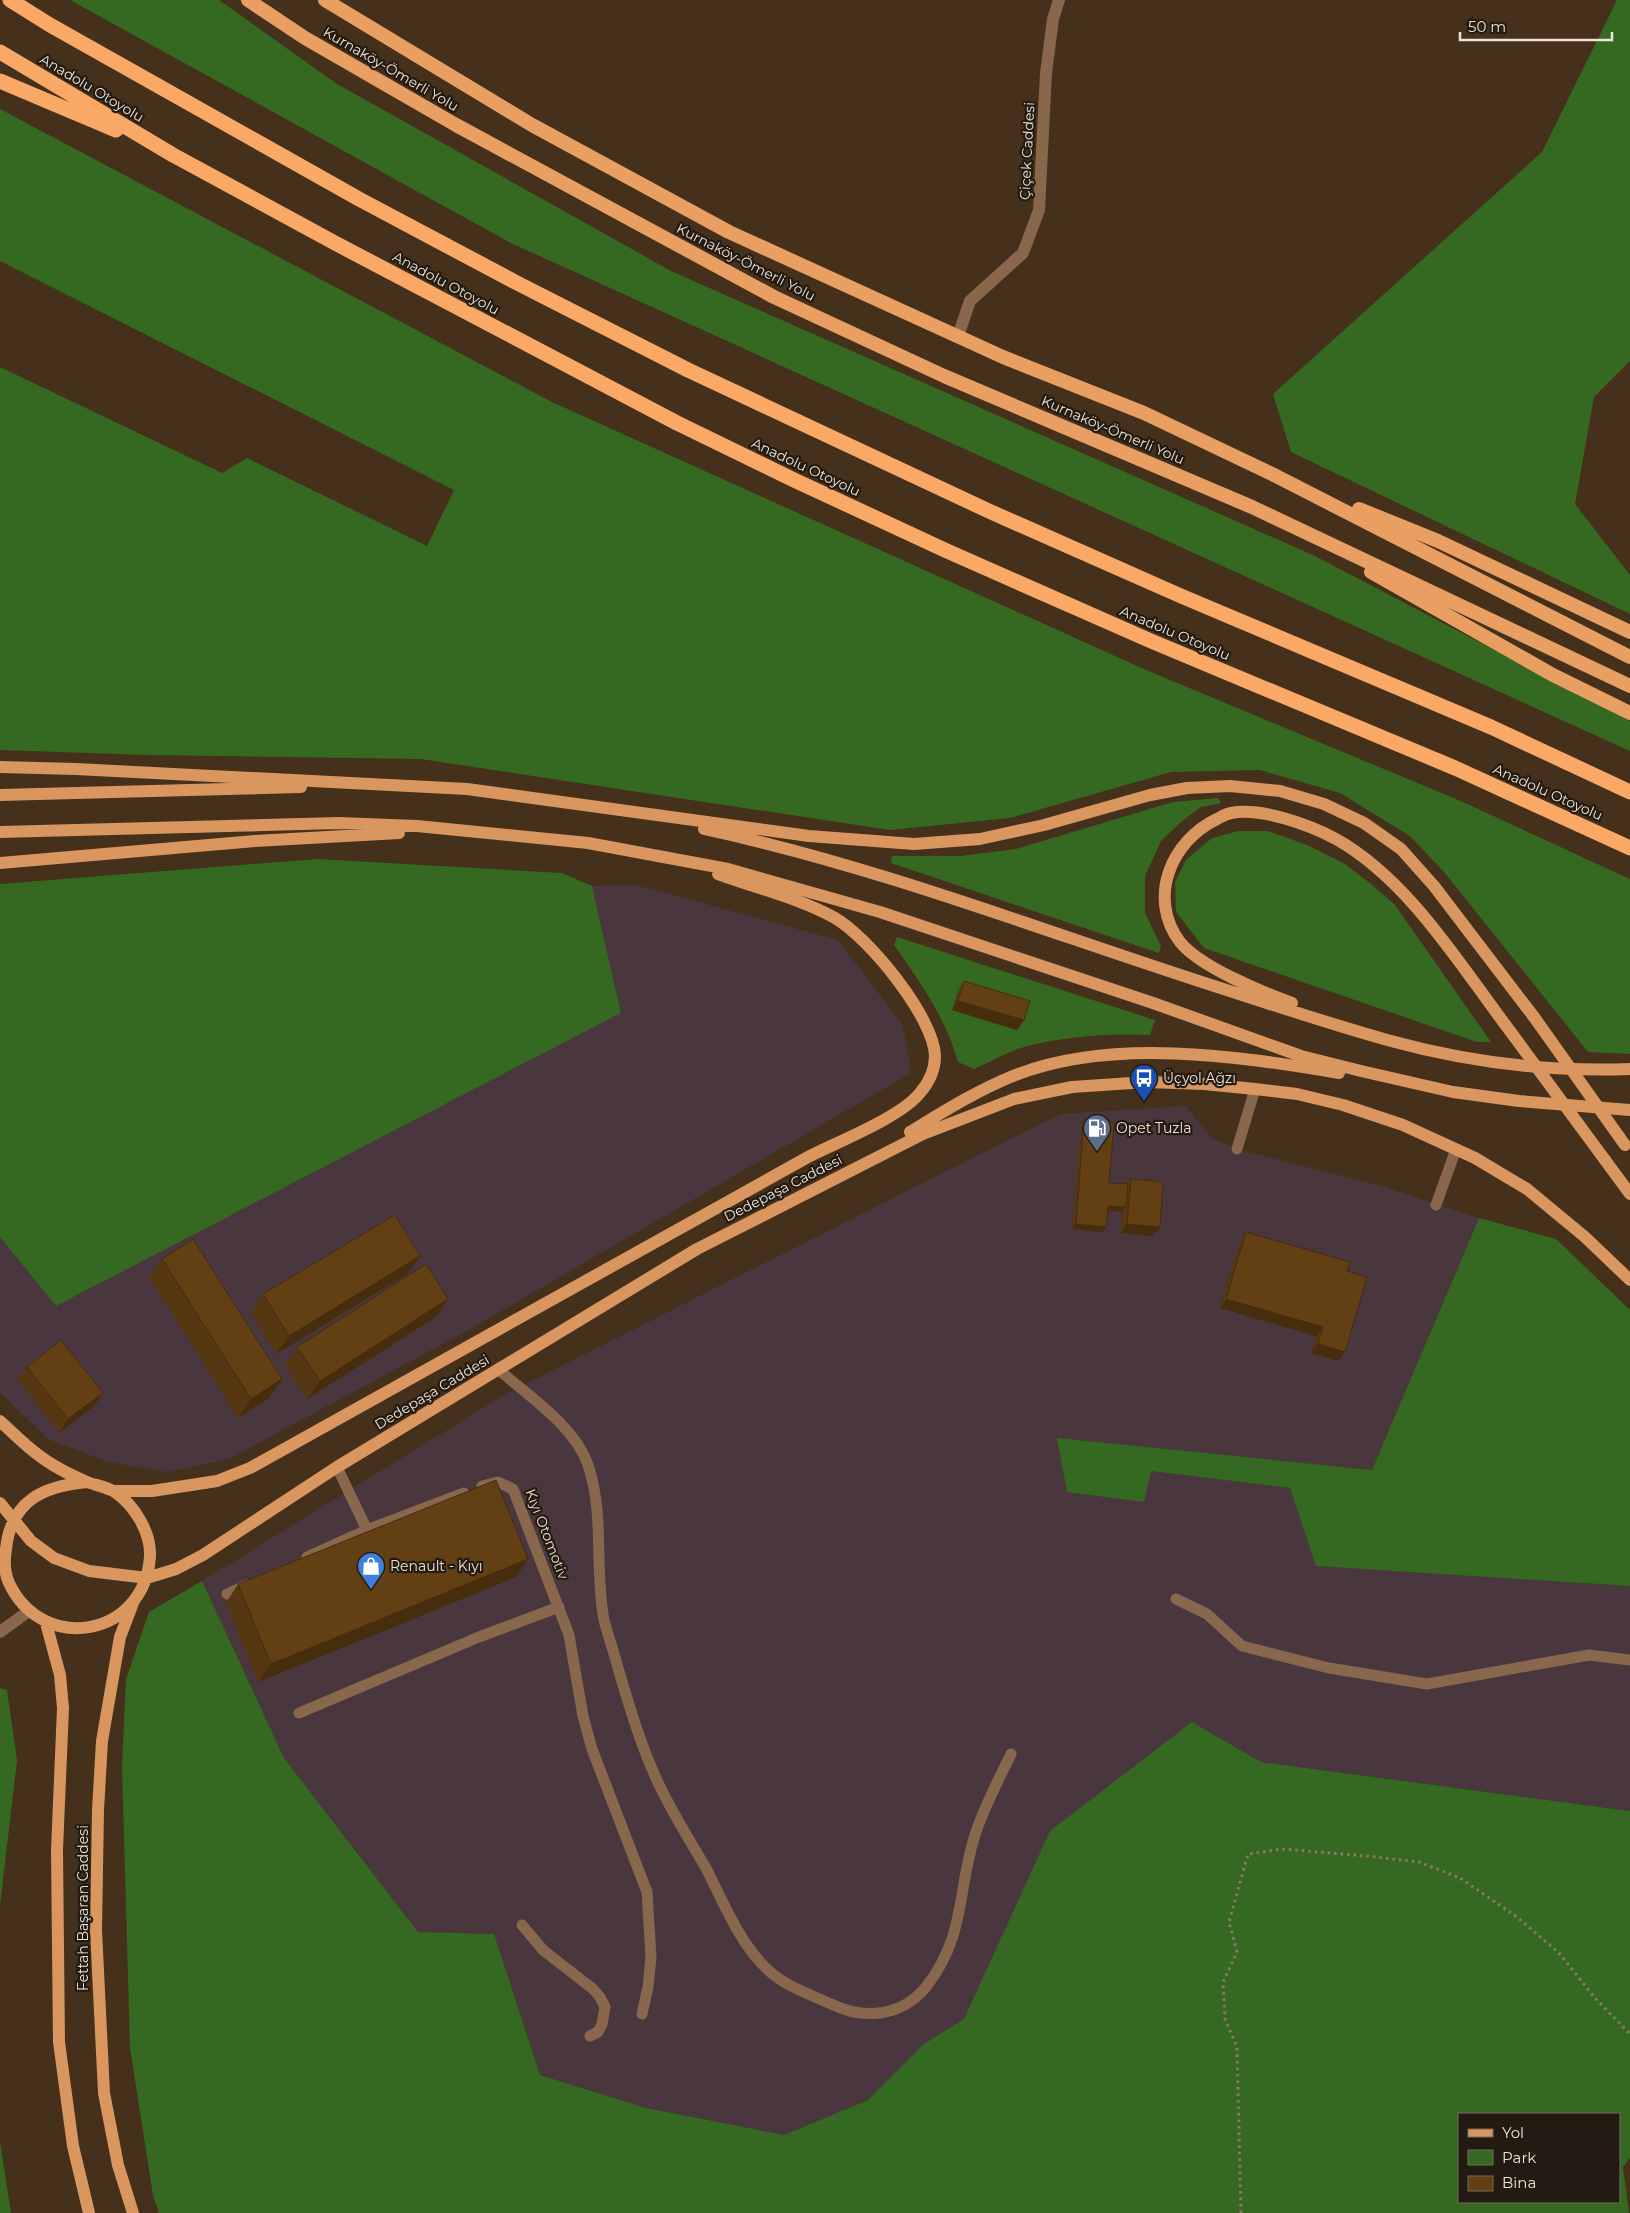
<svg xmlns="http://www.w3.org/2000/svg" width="1630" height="2213" viewBox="0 0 1630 2213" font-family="Montserrat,sans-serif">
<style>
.commercial{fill:#4a363d}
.industrial{fill:#49363f}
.green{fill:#356921;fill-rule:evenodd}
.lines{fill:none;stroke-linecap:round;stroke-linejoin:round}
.path{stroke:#8a7967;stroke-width:3;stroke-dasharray:2.5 4;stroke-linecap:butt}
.service{stroke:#88674d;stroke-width:11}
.tertiary{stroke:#88674d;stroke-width:12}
.primary{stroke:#d9965f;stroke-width:12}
.trunk{stroke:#e99f62;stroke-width:14}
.motorway{stroke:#f9a865;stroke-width:15}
.primary-bridge{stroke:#d9965f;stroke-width:12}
.wall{fill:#553711}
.shaded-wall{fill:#452d0e}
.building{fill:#634014;stroke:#452d0e}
.labels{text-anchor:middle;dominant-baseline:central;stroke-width:4.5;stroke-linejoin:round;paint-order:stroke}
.street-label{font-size:14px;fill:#efe2d6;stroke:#231b11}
.poi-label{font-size:14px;fill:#efe2d6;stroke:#231b11;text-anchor:start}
</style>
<rect width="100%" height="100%" fill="#44301b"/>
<path class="commercial" d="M 1186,1106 L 1211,1138 L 1237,1149 L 1378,1185 L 1479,1218 L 1372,1470 L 1087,1442 L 1057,1438 L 1010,1180 L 962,1163 L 1061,1114 Z
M 504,1395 L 602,1648 L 602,1674 L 672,1877 L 646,2108 L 540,2075 L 494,1934 L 418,1932 L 284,1758 L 202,1581 Z"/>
<path class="industrial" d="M 636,885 L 838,940 L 903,1025 L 911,1073 L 467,1331 L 229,1459 L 167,1472 L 108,1462 L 48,1439 L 0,1392 L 0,1237 L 56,1306 L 621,1013 L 592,886 Z
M 962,1163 L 1010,1180 L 1067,1492 L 1151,1471 L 1290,1488 L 1317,1566 L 1630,1586 L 1630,1811 L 1261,1762 L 1192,1722 L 940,2070 L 784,2135 L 646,2108 L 672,1877 L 602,1674 L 602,1648 L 504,1395 Z"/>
<path class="green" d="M 70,0 L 219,0 L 337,84 L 671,271 L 1315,556 L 1630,721 L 1630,751 L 511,243 Z
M 1617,0 L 1630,0 L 1630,361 L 1594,397 L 1575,504 L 1630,575 L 1630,614 L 1291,452 L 1273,394 L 1542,152 Z
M 0,109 L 552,402 L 1146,670 L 1463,802 L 1630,879 L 1630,1054 L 1588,1052 L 1444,872 L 1410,836 L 1340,793 L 1260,770 L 1171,772 L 1010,818 L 890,830 L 421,759 L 147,755 L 0,750 L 0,367 L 222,473 L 247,458 L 427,546 L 454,490 L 0,261 Z
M 1218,798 L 1221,803 L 1201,807 L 1182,821 L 1161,841 L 1145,876 L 1145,913 L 1161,946 L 1159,953 L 891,863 L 892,856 L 960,856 L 1016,849 L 1173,802 Z
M 1238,831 L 1268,831 L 1307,845 L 1345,864 L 1371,884 L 1395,905 L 1491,1042 L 1477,1042 L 1204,948 L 1176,912 L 1175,882 L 1186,860 L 1212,838 Z
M 318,859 L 562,873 L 592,886 L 621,1013 L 56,1306 L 0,1237 L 0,884 Z
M 897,937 L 1155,1020 L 1150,1035 C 1108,1033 1065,1036 1024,1047 C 1007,1052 990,1062 974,1069 L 958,1062 C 946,1018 920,982 894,945 Z
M 1479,1218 L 1556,1239 L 1630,1310 L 1630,1586 L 1316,1566 L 1290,1488 L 1151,1471 L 1144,1502 L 1067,1492 L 1057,1438 L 1372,1470 Z
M 202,1581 L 284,1758 L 418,1932 L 494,1934 L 540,2075 L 646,2108 L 784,2135 L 868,2100 L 924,2044 L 964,2019 L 1050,1831 L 1192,1722 L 1261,1762 L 1630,1811 L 1630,2158 L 1623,2167 L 1629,2213 L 159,2213 L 153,2195 L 130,2048 L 122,1766 L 126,1679 L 149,1612 ZM 1459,2114 L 1619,2114 L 1619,2202 L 1459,2202 Z
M 0,1688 L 7,1690 L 17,1760 L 0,1906 Z
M 0,2141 L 11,2213 L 0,2213 Z"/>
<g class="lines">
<path class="path" d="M 1241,2213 L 1237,2047 L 1225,2019 L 1223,1982 L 1237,1952 L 1229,1922 L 1248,1854 L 1282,1849 L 1366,1856 L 1419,1862 L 1460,1878 L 1517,1917 L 1559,1953 L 1595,1998 L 1630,2034"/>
<path class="service" d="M 1237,1149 L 1255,1089
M 1436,1205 L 1456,1149
M 498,1369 C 528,1396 575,1426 588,1465 C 605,1515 594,1568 604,1620 C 608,1636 614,1652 618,1668 C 629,1705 640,1743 656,1778 C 670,1810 690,1840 707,1870 C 724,1904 740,1944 768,1970 C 785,1986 809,1994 831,2004 C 864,2020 901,2017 926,1987 C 966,1936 957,1891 975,1835 C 984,1807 998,1781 1011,1754
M 337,1467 L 367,1530 L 464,1493
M 482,1486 L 498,1482 L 513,1489 L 569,1635 L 583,1716 L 592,1749 L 647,1892 L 651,1957 L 648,1987 L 642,2014
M 307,1557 L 367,1530
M 227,1594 L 247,1585
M 1176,1599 L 1207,1614 L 1242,1646 L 1329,1668 L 1427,1684 L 1589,1655 L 1630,1660
M 299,1713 L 479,1637 L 559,1607
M 522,1925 L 543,1950 L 593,1989 L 600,1997 L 605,2007 L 602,2024 L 598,2032 L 590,2036"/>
<path class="tertiary" d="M 958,336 L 970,301 L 1023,253 L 1039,210 L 1046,73 L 1053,19 L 1059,0
M 0,1632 L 29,1611"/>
<path class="primary" d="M 0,767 L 76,769 L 467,789 L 809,836 L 914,844 L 980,839 L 1044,825 L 1150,795 L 1187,788 L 1230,786 L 1280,791 L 1324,804 L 1364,823 L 1401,849 L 1434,886 L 1534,1017
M 0,795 L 301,787
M 704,829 C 886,868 1061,938 1239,994 C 1289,1010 1340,1027 1391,1041 C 1468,1062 1551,1072 1630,1069
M 0,832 L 339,823 L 417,826 L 588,843 L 728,869 L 880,912 L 1153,1003 L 1301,1056 L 1361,1071 L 1453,1092 L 1519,1101 L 1630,1110
M 0,863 L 255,841 L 399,833
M 1292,1003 C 1262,992 1200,967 1180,942 C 1147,898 1171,841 1217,819 C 1221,817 1226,814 1231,813 C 1261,807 1310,825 1336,839 C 1409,880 1460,965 1510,1031
M 910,1132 C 943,1112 976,1091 1013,1076 C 1111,1037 1237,1056 1339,1073
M 1605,1160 L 1630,1194
M 0,1421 C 17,1437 33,1453 53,1465 C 63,1471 75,1477 87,1482 C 95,1485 107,1487 115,1492 C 134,1505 151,1532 150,1556 C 145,1637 43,1655 9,1583 C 4,1572 4,1561 6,1549 C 11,1501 43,1486 87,1482
M 114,1491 L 152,1491 L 217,1481 L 250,1468 L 808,1157 C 837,1142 899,1118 919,1094 C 928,1084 935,1070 935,1056 C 934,1017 868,937 835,918 C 799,898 756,888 718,874
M 0,1503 L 31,1541 L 54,1558 L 89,1571 L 147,1578 L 176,1569 L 203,1555 L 337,1467 L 697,1249 L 923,1134 L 1014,1099 L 1072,1087 L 1147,1082 L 1204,1084 L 1255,1089 L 1297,1094 L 1343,1105 L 1403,1125 L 1475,1158 L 1527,1189 L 1585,1237 L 1630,1280
M 46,1623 L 60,1675 L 63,1708 L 57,1850 L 59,2042 L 73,2146 L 89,2213
M 133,2213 L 118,2165 L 104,2093 L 96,1930 L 98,1810 L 102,1741 L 120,1637 L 133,1603"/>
<path class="trunk" d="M 248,0 L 305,38 L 456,125 L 774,297 L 944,376 L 1252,507 L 1630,686
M 325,0 L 532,125 L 729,232 L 1003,357 L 1144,413 L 1272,474 L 1630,657
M 1359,509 L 1438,541 L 1630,632
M 1371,572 L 1553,675 L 1630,713"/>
<path class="motorway" d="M 10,0 L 50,25 L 359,199 L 517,283 L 688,370 L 991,512 L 1181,596 L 1491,727 L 1630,792
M 0,52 L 173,155 L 335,243 L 677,423 L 794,480 L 947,551 L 1151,641 L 1455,768 L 1630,848
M 0,81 L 116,130"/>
<path class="primary-bridge" d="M 1534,1017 L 1625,1145
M 1510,1031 L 1605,1160"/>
</g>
<path class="wall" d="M 964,981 L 1024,1020 L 1017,1030 L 952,1010 L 958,991 Z
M 1084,1119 L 1109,1183 L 1128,1184 L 1131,1179 L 1153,1236 L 1121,1233 L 1122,1212 L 1107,1210 L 1102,1232 L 1072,1229 L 1081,1124 Z
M 1246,1232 L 1347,1271 L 1345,1352 L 1338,1361 L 1311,1353 L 1316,1336 L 1220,1308 L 1240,1241 Z
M 420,1256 L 407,1274 L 276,1354 L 251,1313 L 263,1294 Z
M 162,1259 L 269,1398 L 238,1418 L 149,1277 Z
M 436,1317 L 307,1399 L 285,1365 L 297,1347 Z
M 27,1367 L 93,1407 L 59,1433 L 18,1380 Z
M 516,1577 L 258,1682 L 226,1603 L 238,1584 Z"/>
<path class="shaded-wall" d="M 958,1001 L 1024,1020 L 1017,1030 L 952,1010 Z
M 1108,1206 L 1126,1207 L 1122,1212 L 1104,1210 Z
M 1076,1224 L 1106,1227 L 1102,1232 L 1072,1229 Z
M 1127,1224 L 1160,1227 L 1153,1236 L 1121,1233 Z
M 420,1256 L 407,1274 L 276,1354 L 289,1336 Z
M 448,1299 L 436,1317 L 307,1399 L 320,1381 Z
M 1226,1299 L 1323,1327 L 1316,1336 L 1220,1308 Z
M 1318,1344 L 1345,1352 L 1338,1361 L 1311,1353 Z
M 282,1379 L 269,1398 L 238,1418 L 251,1399 Z
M 103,1393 L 93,1407 L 59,1433 L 68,1419 Z
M 528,1559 L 516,1577 L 258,1682 L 271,1664 Z"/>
<path class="building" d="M 964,981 L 1030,1001 L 1024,1020 L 958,1001 Z
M 1084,1119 L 1114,1122 L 1109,1183 L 1128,1184 L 1126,1207 L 1108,1206 L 1106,1227 L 1076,1224 Z
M 1131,1179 L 1163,1182 L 1160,1227 L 1127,1224 Z
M 395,1215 L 420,1256 L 289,1336 L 263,1294 Z
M 1246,1232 L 1350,1262 L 1347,1271 L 1367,1277 L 1345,1352 L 1318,1344 L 1323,1327 L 1226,1299 Z
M 193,1239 L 282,1379 L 251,1399 L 162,1259 Z
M 426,1264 L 448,1299 L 320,1381 L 297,1347 Z
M 61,1340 L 103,1393 L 68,1419 L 27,1367 Z
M 496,1480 L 528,1559 L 271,1664 L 238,1584 Z"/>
<defs>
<g id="bus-pin" transform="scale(1.4375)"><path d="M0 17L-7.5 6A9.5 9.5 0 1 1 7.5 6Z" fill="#1a4fb4" stroke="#231b11"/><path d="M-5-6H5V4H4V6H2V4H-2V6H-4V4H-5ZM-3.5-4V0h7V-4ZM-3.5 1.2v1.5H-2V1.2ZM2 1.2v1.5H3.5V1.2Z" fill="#fff"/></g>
<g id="fuel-pin" transform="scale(1.4375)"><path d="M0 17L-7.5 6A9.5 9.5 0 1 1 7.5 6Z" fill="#5c6f8a" stroke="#231b11"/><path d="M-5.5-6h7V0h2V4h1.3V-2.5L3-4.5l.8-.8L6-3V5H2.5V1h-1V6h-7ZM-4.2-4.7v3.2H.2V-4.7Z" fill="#fff"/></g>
<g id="shop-pin" transform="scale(1.4375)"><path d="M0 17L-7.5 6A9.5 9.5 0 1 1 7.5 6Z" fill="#3f7fe0" stroke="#231b11"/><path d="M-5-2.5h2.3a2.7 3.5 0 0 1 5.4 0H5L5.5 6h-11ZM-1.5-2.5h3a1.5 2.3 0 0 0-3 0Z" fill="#fff"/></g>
</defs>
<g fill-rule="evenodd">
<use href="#bus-pin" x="1144" y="1078"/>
<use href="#fuel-pin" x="1097" y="1128"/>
<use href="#shop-pin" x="371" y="1566"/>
</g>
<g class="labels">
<g class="street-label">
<text transform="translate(391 69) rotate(30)">Kurnaköy-Ömerli Yolu</text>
<text transform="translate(92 88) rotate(31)">Anadolu Otoyolu</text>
<text transform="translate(1027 151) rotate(-87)">Çiçek Caddesi</text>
<text transform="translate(746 262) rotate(27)">Kurnaköy-Ömerli Yolu</text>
<text transform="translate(446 283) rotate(28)">Anadolu Otoyolu</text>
<text transform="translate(1113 430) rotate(23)">Kurnaköy-Ömerli Yolu</text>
<text transform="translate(806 467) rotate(25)">Anadolu Otoyolu</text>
<text transform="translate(1175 633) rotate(23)">Anadolu Otoyolu</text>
<text transform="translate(1548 792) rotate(24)">Anadolu Otoyolu</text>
<text transform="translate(783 1188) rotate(-27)">Dedepaşa Caddesi</text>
<text transform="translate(432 1392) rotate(-31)">Dedepaşa Caddesi</text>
<text transform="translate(547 1534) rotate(69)">Kıyı Otomotiv</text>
<text transform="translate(83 1908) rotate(-90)">Fettah Başaran Caddesi</text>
</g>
<g class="poi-label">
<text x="1163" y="1078">Üçyol Ağzı</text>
<text x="1116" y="1128">Opet Tuzla</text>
<text x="390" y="1566">Renault - Kıyı</text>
</g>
</g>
<rect x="1458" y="2113" width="162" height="90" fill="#231b11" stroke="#756b60"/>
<rect x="1468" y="2129" width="25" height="8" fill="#d9965f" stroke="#756b60"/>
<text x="1502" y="2138" font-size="15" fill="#efe2d6">Yol</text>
<rect x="1468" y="2150" width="25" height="15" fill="#356921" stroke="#756b60"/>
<text x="1502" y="2163" font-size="15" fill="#efe2d6">Park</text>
<rect x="1468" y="2176" width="25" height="15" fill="#634014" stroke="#756b60"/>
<text x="1502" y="2188" font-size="15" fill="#efe2d6">Bina</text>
<path d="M1460 32v8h152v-8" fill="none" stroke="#efe2d6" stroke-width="2.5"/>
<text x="1468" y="32" font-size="15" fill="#efe2d6" stroke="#231b11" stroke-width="4" paint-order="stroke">50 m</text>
</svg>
